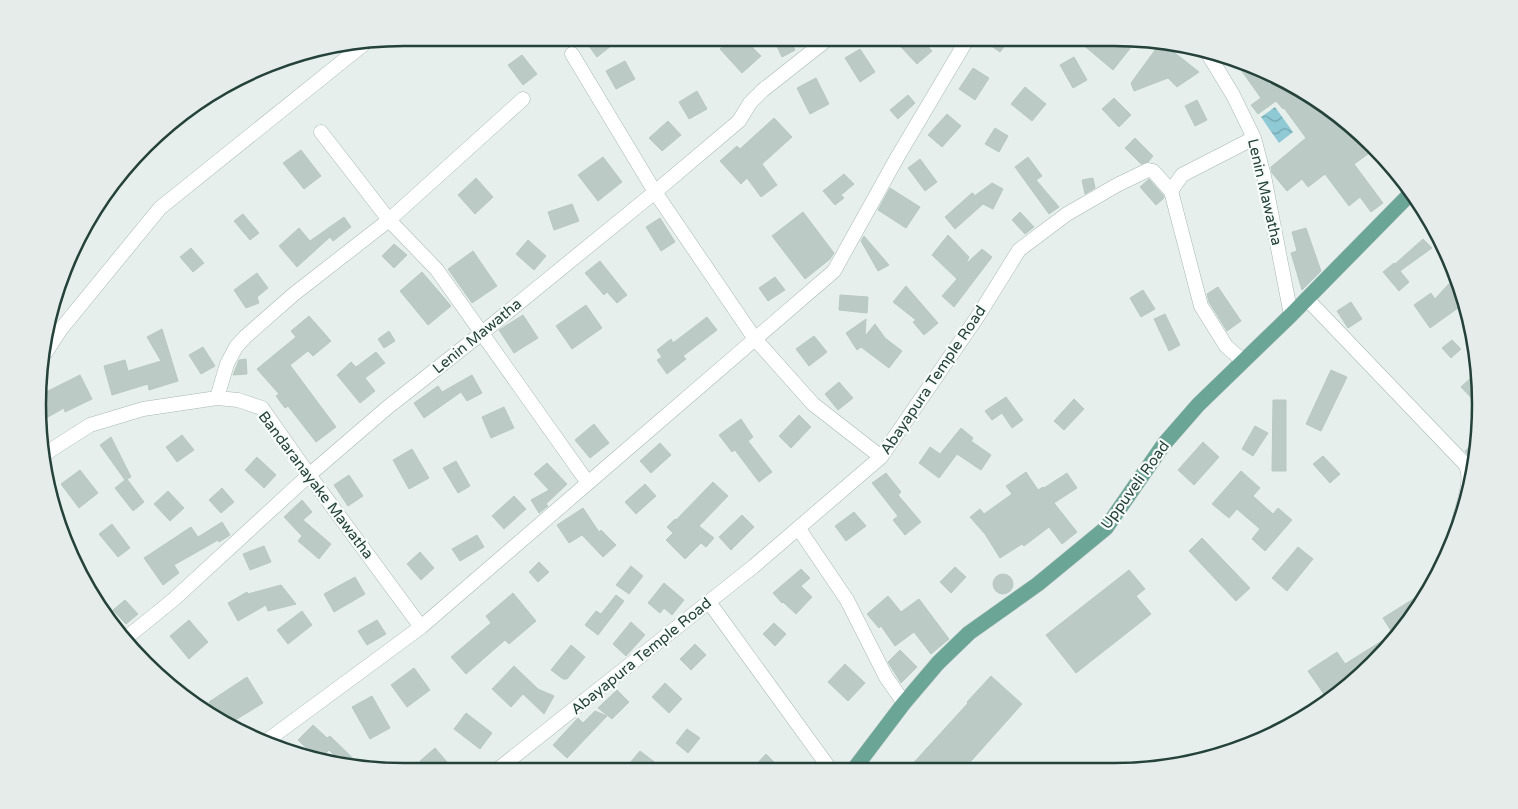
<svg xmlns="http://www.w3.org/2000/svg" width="1518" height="809" viewBox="0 0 1518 809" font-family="'Varela Round',sans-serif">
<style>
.water{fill:url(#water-waves)}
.building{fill:#bbcac4;stroke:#b8c9c2}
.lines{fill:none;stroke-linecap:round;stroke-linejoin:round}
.minor-casing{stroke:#a8b8b2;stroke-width:15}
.primary-casing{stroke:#c2cac8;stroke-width:16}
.minor{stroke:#fff;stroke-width:14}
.primary{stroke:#6aa596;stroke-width:15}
.labels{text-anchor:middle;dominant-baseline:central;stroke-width:4.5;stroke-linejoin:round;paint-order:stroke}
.street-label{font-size:15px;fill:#24423a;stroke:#f7fbf9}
.rim{fill:none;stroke:#24423a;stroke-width:2.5}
</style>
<defs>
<pattern id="water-waves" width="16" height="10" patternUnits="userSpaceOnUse" patternTransform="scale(1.25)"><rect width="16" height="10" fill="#8ec9d4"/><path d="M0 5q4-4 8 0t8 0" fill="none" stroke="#74a5ad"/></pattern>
</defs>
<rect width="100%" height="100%" fill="#e6efeb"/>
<path class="water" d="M 1275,107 L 1293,132 L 1279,143 L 1261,117 Z"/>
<path class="building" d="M 583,38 L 605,38 L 611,46 L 597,57 Z
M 732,38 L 743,38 L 761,56 L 742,73 L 720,49 Z
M 773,38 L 789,38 L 795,50 L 782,57 Z
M 911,38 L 920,38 L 932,51 L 917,64 L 901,47 Z
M 980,38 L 1000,38 L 1007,43 L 1000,52 Z
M 1075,38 L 1123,38 L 1132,46 L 1113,70 Z
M 1161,42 L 1199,72 L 1177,87 L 1168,78 L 1134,91 L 1131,83 Z
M 860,49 L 875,72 L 860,82 L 845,58 Z
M 522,55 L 537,74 L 523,85 L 508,65 Z
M 1074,57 L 1087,80 L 1073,88 L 1060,65 Z
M 1234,60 L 1267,72 L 1276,86 L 1284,81 L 1337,114 L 1375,149 L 1354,164 L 1383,203 L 1371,212 L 1360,197 L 1349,206 L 1325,174 L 1308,187 L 1302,179 L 1287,191 L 1272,173 L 1271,167 L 1306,138 L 1284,108 L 1283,109 L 1276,101 L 1258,114 L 1251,105 L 1261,98 Z
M 625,61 L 635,79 L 616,89 L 606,71 Z
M 973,68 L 989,78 L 975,100 L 959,89 Z
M 816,78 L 829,104 L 810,114 L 797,88 Z
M 1025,87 L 1046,104 L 1032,121 L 1011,104 Z
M 697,91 L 707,109 L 689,119 L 679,102 Z
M 908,95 L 915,103 L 898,119 L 890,110 Z
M 1114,98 L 1131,115 L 1119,127 L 1102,109 Z
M 1197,100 L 1207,120 L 1195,126 L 1185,106 Z
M 947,114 L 961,126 L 942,147 L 928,135 Z
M 774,118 L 792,137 L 762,164 L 777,185 L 761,197 L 747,178 L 741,184 L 720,161 L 737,146 L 740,149 Z
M 668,121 L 681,135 L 662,151 L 649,138 Z
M 995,128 L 1008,136 L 999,152 L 985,144 Z
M 1135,138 L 1153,156 L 1148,162 L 1141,164 L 1125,148 Z
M 301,150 L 321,176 L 304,189 L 283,163 Z
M 603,157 L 622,182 L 598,201 L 578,175 Z
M 1028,157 L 1042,176 L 1036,180 L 1059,207 L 1049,214 L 1015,167 Z
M 920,159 L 937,182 L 925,191 L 908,168 Z
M 844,174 L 854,184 L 841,195 L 844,198 L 835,205 L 823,191 Z
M 476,178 L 493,197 L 475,214 L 458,195 Z
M 1093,178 L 1095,188 L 1085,194 L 1082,180 Z
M 1149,179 L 1163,195 L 1164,198 L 1156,205 L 1140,187 Z
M 992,183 L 1003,189 L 993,209 L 983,204 L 955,229 L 945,217 L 972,193 L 974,194 L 973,197 Z
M 890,188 L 920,207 L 906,228 L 878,210 Z
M 572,204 L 579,221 L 554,230 L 548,212 Z
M 803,212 L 834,253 L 830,259 L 805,279 L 772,236 Z
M 1020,212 L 1034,227 L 1025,234 L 1012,220 Z
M 243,214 L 259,233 L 250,240 L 234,221 Z
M 344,217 L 351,227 L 333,241 L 330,237 L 297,267 L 279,246 L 299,228 L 310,241 Z
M 660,218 L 675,242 L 661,251 L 646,227 Z
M 1306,228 L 1321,271 L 1302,290 L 1291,253 L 1297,251 L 1292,232 Z
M 948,235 L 969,257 L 966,264 L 982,249 L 992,257 L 954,307 L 942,296 L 957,279 L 932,255 Z
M 864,236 L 889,265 L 878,271 L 861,241 Z
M 1423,239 L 1432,248 L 1400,271 L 1409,282 L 1399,291 L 1383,272 L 1394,263 L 1395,264 Z
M 528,240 L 546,256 L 534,270 L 516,254 Z
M 394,244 L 407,255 L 394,268 L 382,256 Z
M 191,248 L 204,263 L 193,272 L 180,257 Z
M 473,251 L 497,286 L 472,303 L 448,269 Z
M 600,261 L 627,295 L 617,303 L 607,292 L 604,295 L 585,273 Z
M 422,272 L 451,306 L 428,325 L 400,291 Z
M 257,273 L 268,288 L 257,297 L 259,303 L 246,308 L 234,290 Z
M 1456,276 L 1461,287 L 1465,303 L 1430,328 L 1414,305 L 1431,293 L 1435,299 Z
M 775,277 L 785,290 L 768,301 L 759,288 Z
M 906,286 L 938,323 L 924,335 L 913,322 L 916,320 L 893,302 Z
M 1218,287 L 1241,321 L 1227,331 L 1209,302 L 1207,294 Z
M 1143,290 L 1155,309 L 1141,317 L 1130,298 Z
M 840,295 L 868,297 L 867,313 L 839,310 Z
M 1351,302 L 1362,319 L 1348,328 L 1337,311 Z
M 586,305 L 602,328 L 572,349 L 556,326 Z
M 1165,314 L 1180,345 L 1169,351 L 1154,319 Z
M 523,315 L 538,338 L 514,353 L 499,330 Z
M 309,316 L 331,341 L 313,356 L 308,351 L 290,365 L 336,427 L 316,442 L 288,406 L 285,408 L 276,396 L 279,394 L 257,369 L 296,337 L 291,331 Z
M 707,317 L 717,330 L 683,356 L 686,359 L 667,374 L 657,360 L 662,357 L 657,350 L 671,339 L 673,343 Z
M 866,319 L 865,336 L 875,324 L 885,338 L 902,351 L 889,368 L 861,347 L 857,350 L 846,333 Z
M 162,329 L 178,381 L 149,390 L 148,384 L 112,395 L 104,366 L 125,360 L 128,371 L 161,361 L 147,337 Z
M 389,331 L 395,341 L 384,348 L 378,339 Z
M 814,336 L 827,352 L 809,366 L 796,349 Z
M 1452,340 L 1461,349 L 1451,358 L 1442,348 Z
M 203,347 L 215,366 L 201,374 L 189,355 Z
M 376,352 L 385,363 L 365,378 L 375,391 L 360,403 L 337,375 L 351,362 L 356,367 Z
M 246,359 L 247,374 L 233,375 L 239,360 Z
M 1331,370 L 1347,377 L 1321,431 L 1306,424 Z
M 80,375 L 92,399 L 65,412 L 64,408 L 39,422 L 42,394 Z
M 472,375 L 482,393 L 467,401 L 461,392 L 424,418 L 414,403 L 438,386 L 442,392 Z
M 1473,376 L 1478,381 L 1479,406 L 1461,387 Z
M 839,382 L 853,398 L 838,410 L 825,394 Z
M 1006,397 L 1023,420 L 1012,428 L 1002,413 L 992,420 L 985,411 Z
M 1074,399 L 1084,409 L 1064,430 L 1054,421 Z
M 1273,400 L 1286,400 L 1286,471 L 1272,471 Z
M 504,407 L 514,428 L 491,438 L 482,417 Z
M 799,415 L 811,427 L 791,448 L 779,436 Z
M 741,419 L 753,437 L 748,441 L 772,472 L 759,482 L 735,450 L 732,452 L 719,435 Z
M 594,424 L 609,443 L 590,458 L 575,440 Z
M 1255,426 L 1268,433 L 1253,456 L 1242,449 Z
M 961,428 L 973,438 L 971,441 L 991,455 L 981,470 L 957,454 L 939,478 L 919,463 L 930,447 L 940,454 Z
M 182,435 L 194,450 L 177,462 L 166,447 Z
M 111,437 L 131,477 L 127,479 L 144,502 L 133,511 L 115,488 L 125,480 L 100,445 Z
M 1478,439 L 1475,454 L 1474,463 L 1465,451 Z
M 1203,442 L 1219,457 L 1194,485 L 1178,470 Z
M 660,443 L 671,455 L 651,473 L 640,461 Z
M 412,449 L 429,478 L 409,489 L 393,460 Z
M 1323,456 L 1340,474 L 1330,483 L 1313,464 Z
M 257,457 L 276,475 L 264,488 L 245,470 Z
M 456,461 L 470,486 L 458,493 L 443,468 Z
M 547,463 L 567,484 L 546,504 L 548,506 L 539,513 L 531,500 L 549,490 L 534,474 Z
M 80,470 L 98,493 L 79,508 L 61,484 Z
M 1241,471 L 1260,488 L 1253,496 L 1273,514 L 1278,508 L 1292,520 L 1265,551 L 1252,539 L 1260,529 L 1237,509 L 1229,518 L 1212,504 Z
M 1026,472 L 1038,490 L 1043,487 L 1044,488 L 1067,473 L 1077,488 L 1054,503 L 1077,532 L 1062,544 L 1049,527 L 1024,546 L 1022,544 L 1000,558 L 985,534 L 970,517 L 980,509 L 984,514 L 1012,494 L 1006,486 Z
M 886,473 L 901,492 L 898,495 L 921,522 L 905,535 L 893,520 L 898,516 L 872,483 Z
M 349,475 L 363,496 L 348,506 L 334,485 Z
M 713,482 L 728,496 L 699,526 L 714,538 L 706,547 L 701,543 L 685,559 L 666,540 L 673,533 L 667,527 L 675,519 L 676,520 Z
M 645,484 L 656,496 L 636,514 L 625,502 Z
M 222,488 L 234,502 L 221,513 L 209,500 Z
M 168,491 L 184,508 L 170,521 L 154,504 Z
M 514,496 L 526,509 L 504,529 L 492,516 Z
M 302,500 L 312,512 L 303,520 L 331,544 L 319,559 L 298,541 L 302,536 L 284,517 Z
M 583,508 L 599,532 L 601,530 L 616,545 L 603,557 L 582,535 L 569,543 L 557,525 Z
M 854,512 L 866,526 L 846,541 L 835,526 Z
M 742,515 L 754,527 L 731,550 L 719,537 Z
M 222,522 L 230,535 L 219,542 L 218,540 L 174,565 L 179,573 L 163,585 L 144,558 L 191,527 L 198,537 Z
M 112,524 L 130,548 L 118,557 L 99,534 Z
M 477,535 L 484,547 L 460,561 L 452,549 Z
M 1202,538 L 1250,588 L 1236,601 L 1189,551 Z
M 264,546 L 271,562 L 250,570 L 243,554 Z
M 1298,547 L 1313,559 L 1287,591 L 1272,578 Z
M 420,552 L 434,568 L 421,580 L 407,564 Z
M 539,562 L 549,572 L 538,582 L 529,572 Z
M 631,566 L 643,576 L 629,594 L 616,585 Z
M 955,567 L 966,577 L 951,593 L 940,582 Z
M 801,569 L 810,578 L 801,586 L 812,597 L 796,614 L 783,602 L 782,603 L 773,593 Z
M 1129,570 L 1145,589 L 1136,596 L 1151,614 L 1076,673 L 1046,635 Z
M993 584a10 10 0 1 1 20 0a10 10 0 1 1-20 0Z
M 355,577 L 365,594 L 334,612 L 324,594 Z
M 664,583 L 684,600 L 672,615 L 664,608 L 660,613 L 648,603 Z
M 281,585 L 296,604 L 268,611 L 266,605 L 238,621 L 228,603 L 247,592 L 248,594 Z
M 1426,591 L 1389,647 L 1328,700 L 1308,671 L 1337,652 L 1345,664 L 1393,634 L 1383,618 Z
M 513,593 L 536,621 L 509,644 L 505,640 L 466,674 L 451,657 L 491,623 L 486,616 Z
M 616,595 L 624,601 L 598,635 L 585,625 L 596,611 L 601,614 Z
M 888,596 L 901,612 L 919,599 L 949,639 L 931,654 L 914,632 L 895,646 L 881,626 L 879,628 L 867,614 Z
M 125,600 L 138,614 L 126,624 L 113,610 Z
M 302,611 L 312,625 L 288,644 L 277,630 Z
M 189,620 L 208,642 L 189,659 L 170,636 Z
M 377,620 L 386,634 L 367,645 L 358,631 Z
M 631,622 L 645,635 L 626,656 L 613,644 Z
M 774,623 L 786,634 L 775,646 L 763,634 Z
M 695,644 L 706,655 L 691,670 L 680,659 Z
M 571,645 L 585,657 L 567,679 L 563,679 L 551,670 Z
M 900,650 L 917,667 L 901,683 L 888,662 Z
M 845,664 L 865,683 L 848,701 L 828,682 Z
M 514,666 L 538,689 L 554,696 L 544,714 L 523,694 L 511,707 L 492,689 Z
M 414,668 L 430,690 L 407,707 L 391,685 Z
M 991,676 L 1022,704 L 964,769 L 908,769 L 968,703 L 967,702 Z
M 247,677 L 263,703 L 229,724 L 219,717 L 209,702 Z
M 665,683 L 682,699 L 669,713 L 652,697 Z
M 617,690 L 629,702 L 612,719 L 598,708 Z
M 372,696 L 390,728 L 370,739 L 352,707 Z
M 595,711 L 607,716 L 567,758 L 553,745 L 578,718 L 583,723 Z
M 466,713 L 492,733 L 480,749 L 454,729 Z
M 313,725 L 327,738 L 330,736 L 363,768 L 344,765 L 329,750 L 319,760 L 298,740 Z
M 687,729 L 700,738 L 688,753 L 676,743 Z
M 435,748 L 454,770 L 428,771 L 420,761 Z
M 640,751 L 665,770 L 624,770 Z
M 766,754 L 781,769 L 751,770 Z"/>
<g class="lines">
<g class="minor-casing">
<path id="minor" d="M 1205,49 L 1233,95 L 1254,138 L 1264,176 L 1291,315
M 572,54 L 655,192 L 755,339 L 813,404 L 881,457
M 321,132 L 389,220 L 437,270 L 588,483 L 834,271 L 898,156 L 968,38
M 1171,191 L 1182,175 L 1254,138
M 1307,299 L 1465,464 C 1474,479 1463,504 1459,521
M 46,352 L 61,329 L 160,208 L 364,44
M 217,398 L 227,364 L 236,347 L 245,337 L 294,294 L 389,220 L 523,99
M 43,455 L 90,425 L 143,409 L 217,398 L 238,400 L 262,408 L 309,475 L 421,627
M 799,529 L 847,600 L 886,677 L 904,703
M 709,602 L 830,769
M 126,638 L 173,600 L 309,475 L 388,407 L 482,333 L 655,192 L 739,121 L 750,103 L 763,90 L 829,38
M 265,742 L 421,627 L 588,483
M 497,770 L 754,566 L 881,457 L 978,316 L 1019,250 L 1067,214 L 1117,185 L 1148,170 L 1153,171 L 1171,191 L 1201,306 L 1226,346 L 1243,361"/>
</g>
<g class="primary-casing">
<path id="primary" d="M 854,769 L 904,703 L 938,663 L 969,633 L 1038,584 L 1106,528 L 1164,444 L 1198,405 L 1291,315 L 1411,193"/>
</g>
<use href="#minor" class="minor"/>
<use href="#primary" class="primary"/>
</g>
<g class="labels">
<g class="street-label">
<text transform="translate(1265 192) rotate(77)">Lenin Mawatha</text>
<text transform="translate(477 336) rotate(-39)">Lenin Mawatha</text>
<text transform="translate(933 380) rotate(-56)">Abayapura Temple Road</text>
<text transform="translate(316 485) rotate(53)">Bandaranayake Mawatha</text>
<text transform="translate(1135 485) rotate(-54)">Uppuveli Road</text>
<text transform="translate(641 656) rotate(-39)">Abayapura Temple Road</text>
</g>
</g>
<path d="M0 0H1518V809H0ZM404 46H1114A358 358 0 0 1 1472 404V405A358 358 0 0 1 1114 763H404A358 358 0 0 1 46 405V404A358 358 0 0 1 404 46Z" fill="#e6ecea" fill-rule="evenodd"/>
<path class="rim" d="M404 46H1114A358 358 0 0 1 1472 404V405A358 358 0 0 1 1114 763H404A358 358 0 0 1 46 405V404A358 358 0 0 1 404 46Z"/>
</svg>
